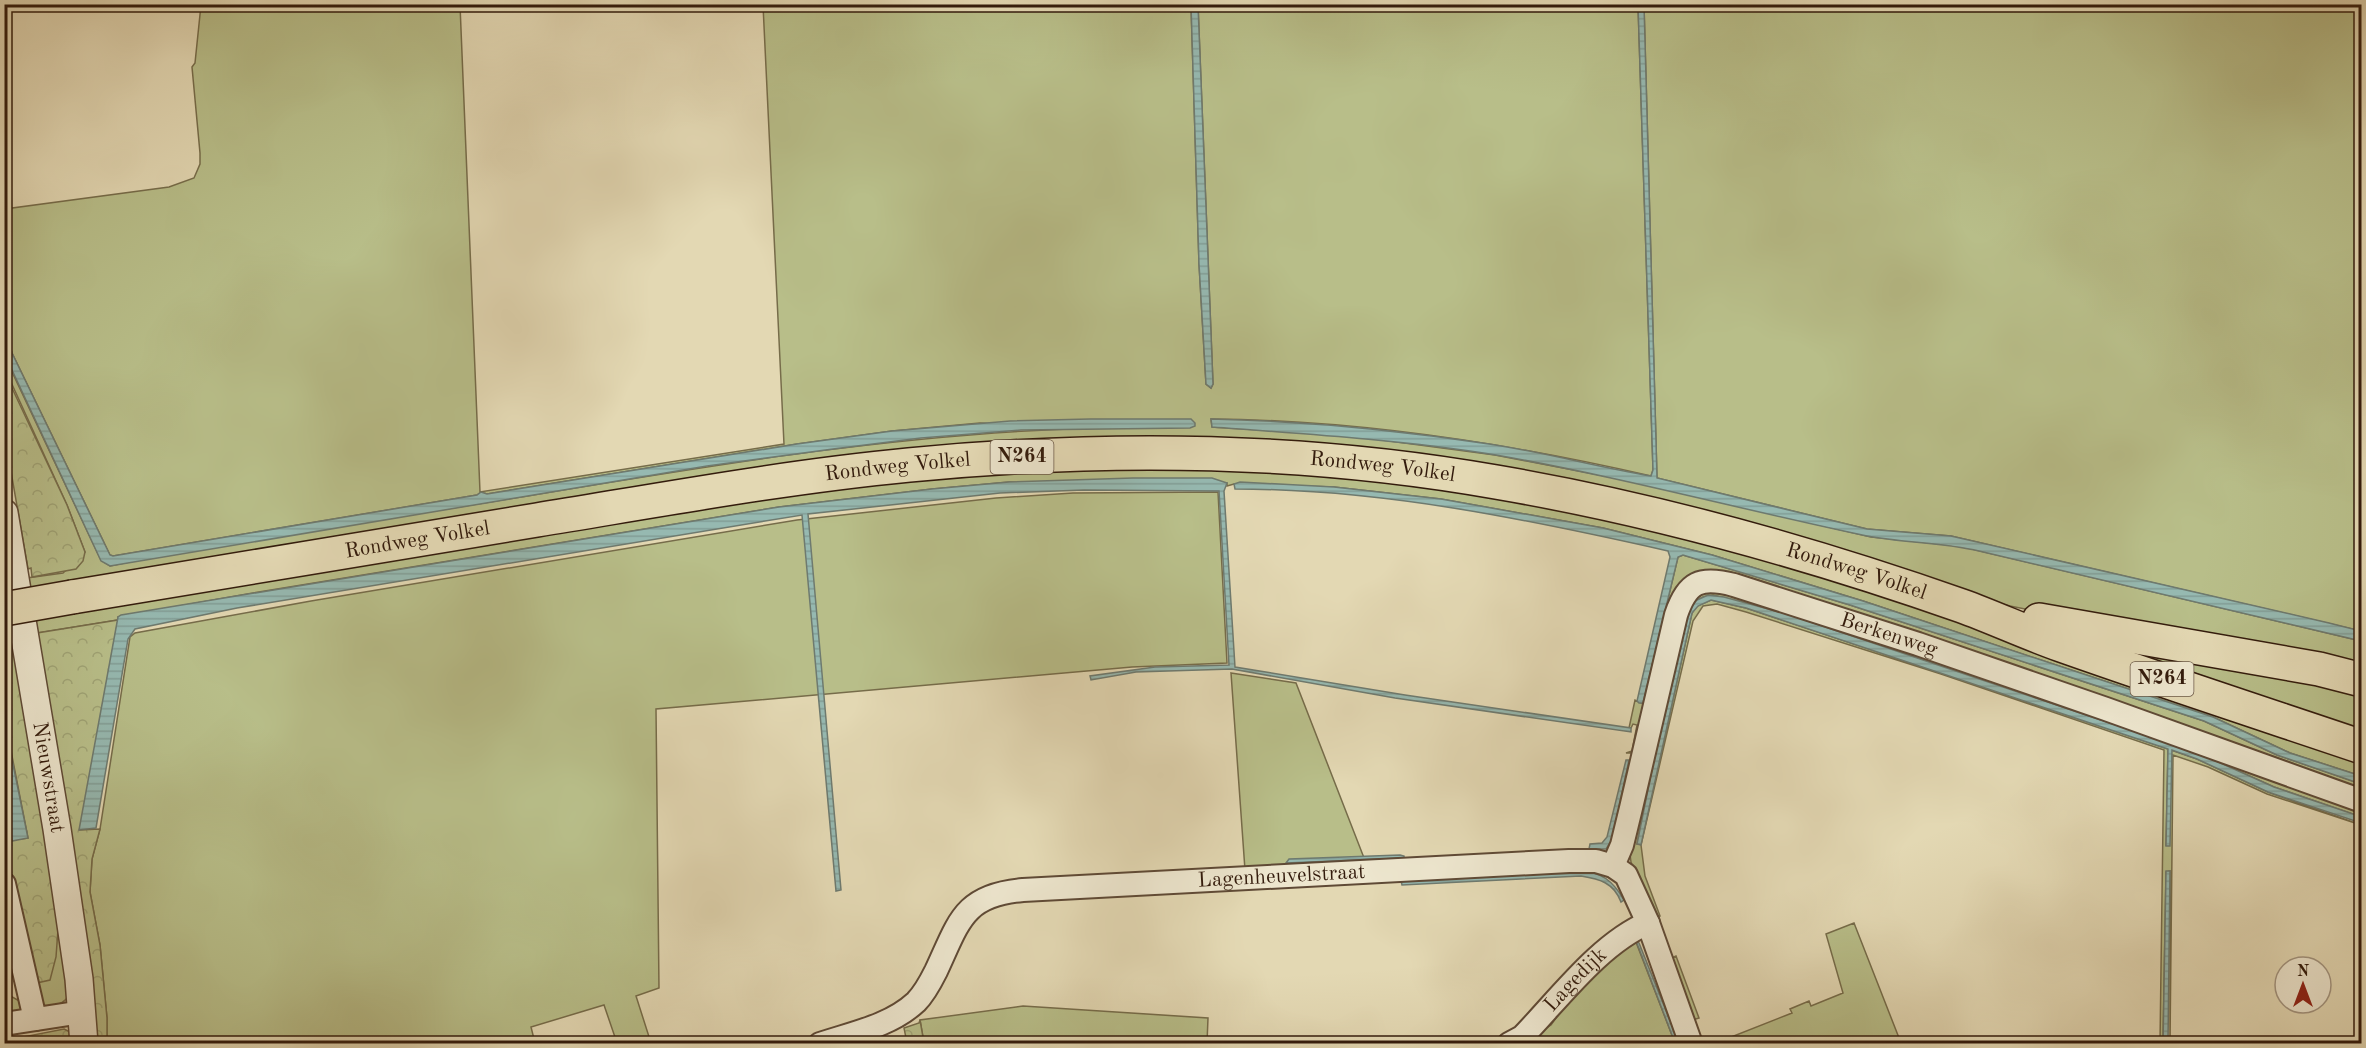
<svg xmlns="http://www.w3.org/2000/svg" width="2366" height="1048" viewBox="0 0 2366 1048" font-family="'Old Standard TT',serif">
<style>
.green{fill:#b8be89;stroke:#766c4a;stroke-width:1.5}
.forest{fill:url(#forest-crowns);stroke:#766c4a;stroke-width:1.5}
.water{fill:url(#water-rules);stroke:#6e7a6f;stroke-width:1.5}
.lines{fill:none;stroke-linecap:round;stroke-linejoin:round}
.minor-casing{stroke:#5f4a36;stroke-width:26}
.tertiary-casing{stroke:#5f4a36;stroke-width:30}
.primary-casing{stroke:#331b0c;stroke-width:36}
.minor{stroke:#ede6ce;stroke-width:22}
.tertiary{stroke:#ede6ce;stroke-width:27}
.primary{stroke:#e3d8b3;stroke-width:33}
.primary-bridge-casing{stroke:#331b0c;stroke-width:36;stroke-linecap:butt}
.primary-bridge{stroke:#e3d8b3;stroke-width:33}
.labels{text-anchor:middle;dominant-baseline:central;stroke-width:4.5;stroke-linejoin:round;paint-order:stroke}
.shield{fill:#ede6ce;stroke:#6b5846;stroke-width:1.5}
.shield-label{font-size:20px;font-weight:bold;fill:#331b0c}
.street-label{font-size:21px;fill:#331b0c;stroke:#ede6ce}
</style>
<defs>
<pattern id="forest-crowns" width="20" height="18" patternUnits="userSpaceOnUse" patternTransform="scale(1.5)"><rect width="20" height="18" fill="#b8be89"/><path d="M2 6a3 3 0 1 1 6 0M12 15a3 3 0 1 1 6 0" fill="none" stroke="#9fa375"/></pattern>
<pattern id="water-rules" width="6" height="5" patternUnits="userSpaceOnUse" patternTransform="scale(1.5)"><rect width="6" height="5" fill="#96b9b1"/><path d="M0 2.5h6" fill="none" stroke="#829e97"/></pattern>
</defs>
<rect width="100%" height="100%" fill="#e3d8b3"/>
<filter id="stains"><feTurbulence type="fractalNoise" baseFrequency=".00333" numOctaves="4"/><feColorMatrix values="0 0 0 0 .2 0 0 0 0 .09 0 0 0 0 .02 0 0 0 .5 -.17"/></filter>
<radialGradient id="worn" r=".72"><stop offset=".6" stop-color="#630" stop-opacity="0"/><stop offset="1" stop-color="#630" stop-opacity=".3"/></radialGradient>
<path class="green" d="M 201,5 L 460,5 L 480,492 L 784,444 L 763,5 L 1191,5 L 1199,264 L 1206,384 L 1211,388 L 1213,384 L 1198,5 L 1638,5 L 1653,470 L 1651,476 C 1507,443 1359,420 1211,419 L 1212,427 L 1344,435 L 1495,455 L 1636,482 L 1871,537 L 1959,546 L 2361,641 L 2361,674 L 2010,606 L 1966,595 L 1736,525 L 1113,442 L 5,598 L 5,581 L 63,573 L 85,552 L 67,505 L 5,369 L 4,355 L 101,560 L 110,566 C 244,539 380,520 515,498 C 708,466 900,433 1096,428 L 980,423 L 892,431 L 797,444 L 487,494 L 481,492 L 477,495 L 113,556 L 110,555 L 12,353 L 5,329 L 5,209 L 169,187 L 194,178 L 200,164 L 200,153 L 192,67 L 195,63 Z
M 1644,5 L 2361,5 L 2361,631 L 1951,536 L 1867,529 L 1657,478 Z
M 1012,467 L 1296,470 L 1482,492 L 1731,546 L 2361,752 L 2361,776 L 2290,753 L 2213,717 L 1863,601 L 1712,555 L 1603,528 L 1441,499 L 1334,487 L 1234,484 L 1227,486 L 1227,483 L 1009,482 L 932,489 L 779,507 L 247,594 L 118,617 L 118,620 L 5,638 L 5,620 L 752,498 Z
M 1218,492 L 1227,663 L 1132,667 L 656,709 L 659,988 L 636,996 L 651,1043 L 617,1043 L 604,1005 L 531,1027 L 535,1043 L 107,1044 L 107,1018 L 100,945 L 90,892 L 92,859 L 100,829 L 130,637 L 135,633 L 311,601 L 797,520 L 996,498 L 1073,493 Z
M 1683,555 L 1850,605 L 2204,721 L 2277,755 L 2361,784 L 2361,796 L 1712,574 L 1694,573 L 1681,584 L 1639,753 L 1626,753 L 1632,751 L 1637,725 L 1633,724 L 1631,728 L 1629,728 L 1635,700 L 1643,704 L 1678,557 Z
M 1710,585 L 2361,805 L 2361,817 L 2274,787 L 2196,752 L 1787,614 L 1713,595 L 1703,597 L 1693,603 L 1646,797 L 1637,844 L 1641,844 L 1692,613 L 1697,606 L 1711,600 L 1746,608 L 2168,749 L 2166,846 L 2171,750 L 2197,759 L 2268,792 L 2361,825 L 2267,794 L 2208,767 L 2173,755 L 2170,1043 L 2170,871 L 2166,872 L 2163,1043 L 2160,1043 L 2164,750 L 1941,674 L 1746,612 L 1717,604 L 1703,606 L 1693,621 L 1641,845 L 1645,876 L 1660,916 L 1652,918 L 1631,862 L 1629,847 L 1682,607 Z
M 2116,641 L 2361,689 L 2361,738 L 2112,654 Z
M 1231,673 L 1296,683 L 1366,863 L 1245,870 Z
M 60,902 L 70,994 C 64,1004 54,1008 42,1005 L 32,984 Z
M 1854,923 L 1901,1043 L 1716,1043 L 1792,1013 L 1790,1009 L 1809,1001 L 1811,1006 L 1843,993 L 1826,934 Z
M 1634,937 L 1675,1043 L 1521,1044 L 1551,1025 L 1580,984 Z
M 1676,956 L 1699,1018 L 1689,1021 L 1667,960 Z
M 1023,1006 L 1208,1018 L 1207,1043 L 924,1043 L 920,1020 Z"/>
<path class="forest" d="M 4,371 L 67,505 L 85,552 L 83,561 L 76,569 L 32,577 L 31,568 L 28,569 L 9,460 L 5,451 Z
M 118,620 L 80,830 L 100,829 L 92,859 L 90,892 L 100,945 L 107,1018 L 107,1043 L 92,1043 L 37,633 Z
M 13,636 L 60,902 L 56,957 L 50,980 L 32,984 L 5,863 L 4,801 L 12,840 L 28,838 L 5,720 L 5,638 Z
M 5,993 L 25,1004 L 21,1011 L 5,1015 Z
M 920,1020 L 924,1043 L 907,1043 L 904,1028 L 919,1023 Z
M 64,1029 L 70,1032 L 71,1043 L 23,1043 L 23,1037 Z"/>
<path class="water" d="M 1191,5 L 1198,5 L 1213,384 L 1211,388 L 1206,384 L 1199,264 Z
M 1638,5 L 1644,5 L 1657,478 L 1867,529 L 1951,536 L 2329,623 L 2361,631 L 2361,641 L 1979,551 C 1942,542 1904,543 1867,536 C 1743,510 1621,477 1496,455 C 1402,440 1307,434 1212,427 L 1211,419 C 1304,421 1397,430 1489,444 C 1544,452 1597,467 1651,476 L 1653,470 Z
M 4,329 L 12,353 L 110,555 L 113,556 L 477,495 L 481,492 L 487,494 L 797,444 L 892,431 L 1010,421 L 1090,419 L 1191,419 L 1195,423 L 1195,426 L 1190,428 L 1021,430 L 921,438 L 833,449 L 707,466 L 110,566 L 101,561 L 5,355 Z
M 1133,478 L 1212,478 L 1227,483 L 1224,491 L 1235,667 L 1405,695 L 1631,728 L 1631,732 L 1395,698 L 1232,669 L 1136,672 L 1091,680 L 1090,676 L 1155,667 L 1229,665 L 1219,491 L 1084,490 L 1000,493 L 808,514 L 841,890 L 836,891 L 802,515 L 237,608 L 135,629 L 128,639 L 96,828 L 79,830 L 118,617 L 121,615 L 779,507 L 932,489 L 1009,482 Z
M 1240,482 L 1334,487 L 1441,499 L 1603,528 L 1712,555 L 1863,601 L 2213,717 L 2290,753 L 2361,776 L 2361,784 L 2277,755 L 2204,721 L 1850,605 L 1683,555 L 1678,557 L 1643,703 L 1639,703 L 1637,701 L 1670,557 L 1668,551 C 1526,519 1381,489 1235,489 L 1234,484 Z
M 1708,595 L 1724,597 L 1787,614 L 2196,752 L 2274,787 L 2362,817 L 2361,823 L 2268,792 L 2197,759 L 2172,750 L 2170,846 L 2166,846 L 2168,749 L 1746,608 L 1711,600 L 1698,606 L 1692,613 L 1641,845 L 1637,844 L 1658,740 L 1689,608 L 1697,600 Z
M 4,720 L 28,838 L 12,841 L 5,801 Z
M 1626,760 L 1629,760 L 1612,840 L 1606,849 L 1589,849 L 1590,844 L 1602,843 L 1607,837 Z
M 1400,855 L 1404,856 L 1404,858 L 1286,863 L 1289,859 Z
M 1580,871 C 1602,872 1613,881 1624,900 L 1621,902 C 1614,883 1600,879 1581,876 L 1402,885 L 1401,881 Z
M 2166,871 L 2170,871 L 2168,1043 L 2163,1044 Z
M 1636,941 L 1639,943 L 1679,1043 L 1675,1043 Z"/>
<g class="lines">
<g class="minor-casing">
<g id="minor">
<path id="s1" d="M 1613,866 L 1622,845 L 1631,808 L 1676,615 C 1687,582 1700,576 1734,585 L 1918,644 L 2106,709 L 2362,801"/>
<path d="M 4,884 L 35,1019"/>
<path d="M 4,1024 L 82,1012"/>
<path id="s2" d="M 820,1044 C 853,1033 890,1026 916,1002 C 924,994 931,981 936,971 C 959,922 963,895 1023,890 L 1569,861 L 1596,861 L 1613,866 L 1626,875 L 1648,923 L 1691,1044"/>
<path id="s3" d="M 1509,1044 L 1522,1037 C 1558,1000 1600,943 1648,923"/>
</g>
</g>
<g class="tertiary-casing">
<g id="tertiary">
<path id="s4" d="M 4,513 L 57,829 L 79,979 L 84,1044"/>
</g>
</g>
<g class="primary-casing">
<g id="primary">
<path id="s5" d="M 72,597 C 227,571 382,546 537,520 C 660,500 784,477 909,465 C 1103,446 1303,448 1496,482 C 1654,509 1811,553 1962,606 C 1995,618 2027,633 2061,645 C 2160,680 2261,713 2362,747"/>
<path d="M 2039,620 L 2319,669 L 2362,680"/>
</g>
</g>
<use href="#minor" class="minor"/>
<use href="#tertiary" class="tertiary"/>
<use href="#primary" class="primary"/>
<g class="primary-bridge-casing">
<path id="primary-bridge" d="M 4,609 L 72,597"/>
</g>
<use href="#primary-bridge" class="primary-bridge"/>
</g>
<g class="labels">
<g class="shield">
<rect x="990.5" y="440" width="63" height="34" rx="4.5"/>
<rect x="2130.5" y="662" width="63" height="34" rx="4.5"/>
</g>
<g class="shield-label">
<text x="1022" y="457">N264</text>
<text x="2162" y="679">N264</text>
</g>
<g class="street-label">
<text stroke="none"><textPath href="#s5" startOffset="836">Rondweg Volkel</textPath></text>
<text stroke="none"><textPath href="#s5" startOffset="1322">Rondweg Volkel</textPath></text>
<text stroke="none"><textPath href="#s5" startOffset="350">Rondweg Volkel</textPath></text>
<text stroke="none"><textPath href="#s5" startOffset="1808">Rondweg Volkel</textPath></text>
<text stroke="none"><textPath href="#s1" startOffset="498">Berkenweg</textPath></text>
<text stroke="none"><textPath href="#s4" startOffset="268">Nieuwstraat</textPath></text>
<text stroke="none"><textPath href="#s2" startOffset="530">Lagenheuvelstraat</textPath></text>
<text stroke="none"><textPath href="#s3" startOffset="93">Lagedijk</textPath></text>
</g>
</g>
<rect width="2366" height="1048" fill="none" stroke="#e3d8b3" stroke-width="24"/>
<rect x="6" y="6" width="2354" height="1036" fill="none" stroke="#331b0c" stroke-width="3"/>
<rect x="12" y="12" width="2342" height="1024" fill="none" stroke="#331b0c" stroke-width="1.5"/>
<g transform="translate(2303 985)"><circle r="28" fill="#ede6ce" stroke="#a39580" stroke-width="1.5"/>
<path d="M0-4.5L10 22L0 15L-10 22Z" fill="#8f2418"/>
<text y="-9" font-size="16" font-weight="bold" text-anchor="middle" fill="#331b0c">N</text>
</g>
<rect width="100%" height="100%" filter="url(#stains)"/>
<rect width="100%" height="100%" fill="url(#worn)"/>
</svg>
